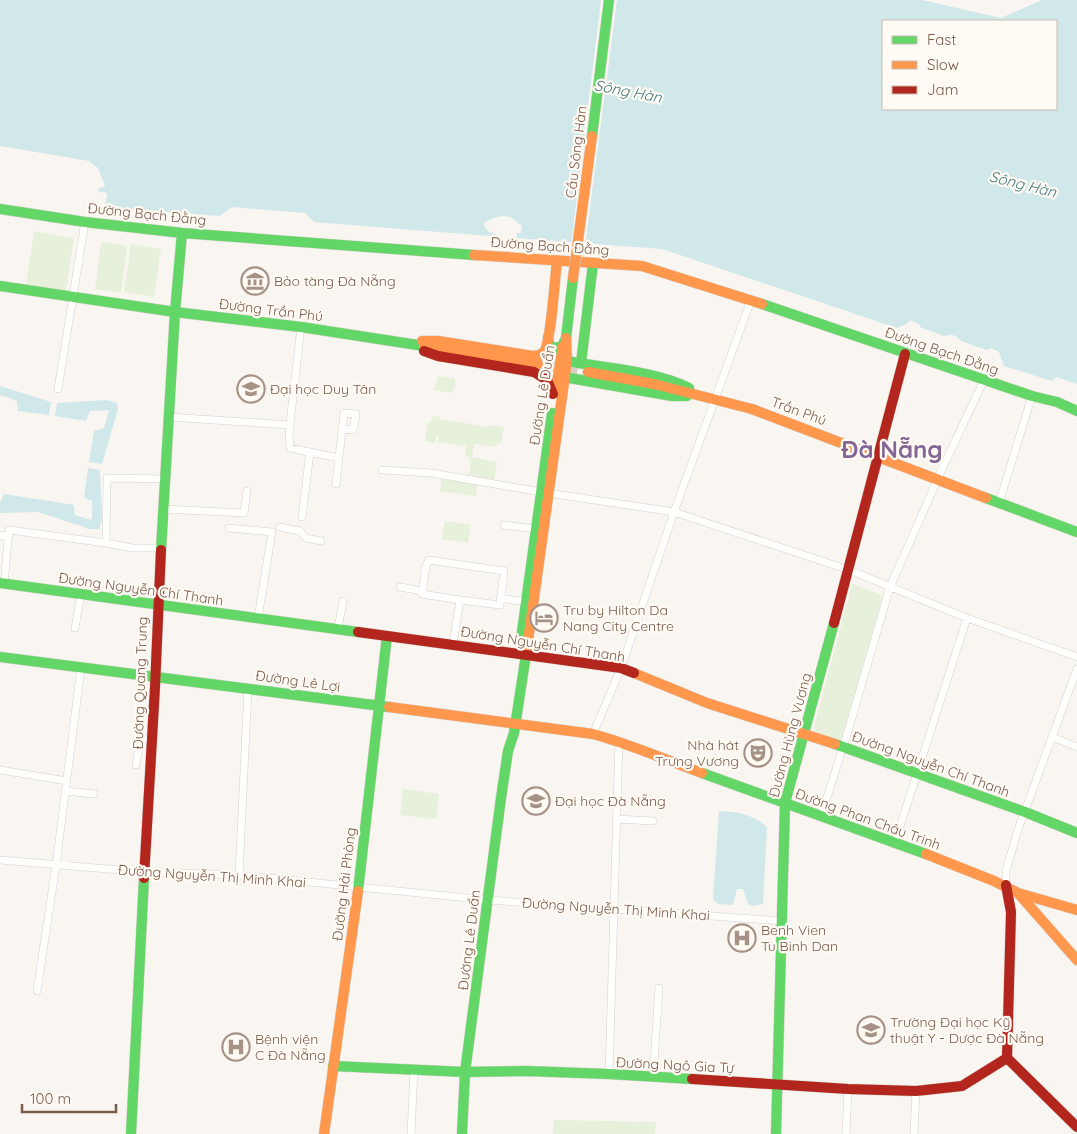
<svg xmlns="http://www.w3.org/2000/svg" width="1077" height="1134" viewBox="0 0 1077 1134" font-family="Quicksand,sans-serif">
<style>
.green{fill:#e7f0db}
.water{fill:#d0e8ea;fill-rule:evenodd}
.pier{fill:#f9f5f0}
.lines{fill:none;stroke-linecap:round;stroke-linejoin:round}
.primary-tunnel{stroke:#d9cfc7;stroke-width:10;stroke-dasharray:10 5;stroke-linecap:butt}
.street-casing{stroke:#d7d1cb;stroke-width:8}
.fast-casing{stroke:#d9d2cb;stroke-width:11}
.slow-casing{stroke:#d9d2cb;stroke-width:11}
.jam-casing{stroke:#d9d2cb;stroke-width:11}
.street{stroke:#fefefd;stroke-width:7}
.fast{stroke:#63d668;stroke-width:10}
.slow{stroke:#ff974d;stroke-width:10}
.jam{stroke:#b3261e;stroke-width:10}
.slow-bridge-casing{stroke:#dad1cc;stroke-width:11;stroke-linecap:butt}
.slow-bridge{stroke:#ff974d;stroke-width:10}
.labels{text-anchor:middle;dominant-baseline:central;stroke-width:4.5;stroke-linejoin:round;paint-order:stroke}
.street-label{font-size:14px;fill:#7a5c4d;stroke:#fffaf3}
.poi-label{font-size:14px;fill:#7a5c4d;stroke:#fffaf3;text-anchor:start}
.water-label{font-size:15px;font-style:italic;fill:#437c86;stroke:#fffaf3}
.town-label{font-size:24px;font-weight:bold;fill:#846695;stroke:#fffaf3}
</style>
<rect width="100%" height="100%" fill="#f9f5f0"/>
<path class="green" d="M 34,231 L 74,238 L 66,291 L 26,285 Z
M 101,242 L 127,246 L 121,293 L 95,289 Z
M 131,244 L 161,249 L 154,297 L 124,292 Z
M 438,376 L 455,379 L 455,386 L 452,393 L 434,390 Z
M 432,416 L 440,417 L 440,419 L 488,427 L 489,425 L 504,427 L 501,443 L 497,443 L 496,447 L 474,444 L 472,457 L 497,462 L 494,480 L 469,475 L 471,462 L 469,461 L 470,457 L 465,456 L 467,444 L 465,444 L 464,446 L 438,442 L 439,437 L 436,437 L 435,443 L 425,441 L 428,422 L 431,422 Z
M 442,478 L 478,483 L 476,496 L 440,491 Z
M 445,521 L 471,525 L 468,543 L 442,539 Z
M 852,584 L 880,594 L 882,599 L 841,741 L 815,731 L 814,727 Z
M 403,789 L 439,794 L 436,819 L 400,815 Z
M 554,1120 L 656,1122 L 655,1134 L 553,1134 Z"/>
<path class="water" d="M 0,0 L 922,0 L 1001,18 L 1042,0 L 1077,0 L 1077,384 L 1056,377 L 1052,381 L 1004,366 L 999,352 L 991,348 L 987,350 L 961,341 C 957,335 951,334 944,336 L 920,327 L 919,324 L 910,320 L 908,323 L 897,328 L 662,249 L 516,238 L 517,233 L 521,233 L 522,225 C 514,223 522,225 515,220 C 505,212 492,217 483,224 L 488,231 L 502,237 L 314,222 L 305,213 L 232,207 L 220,216 L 105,207 L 107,193 L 99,192 L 98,189 L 105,186 L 98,168 L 89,161 L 0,146 ZM 883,21 L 1056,21 L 1056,109 L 883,109 Z
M 0,386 L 51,402 L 49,415 L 18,411 L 17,401 L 0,395 Z
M 106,400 L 117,403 L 118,407 L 117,413 L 102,464 L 89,462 L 94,431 L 104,428 L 109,410 L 90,411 L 86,421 L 55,416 L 57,403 Z
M 88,468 L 100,470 L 102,520 L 99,529 L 90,529 L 38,512 L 0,513 L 0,503 L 4,494 L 74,505 L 75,515 L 92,520 L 92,501 L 84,498 Z
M 719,811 C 737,812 753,814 767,827 L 763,904 L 752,906 L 748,904 L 743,889 L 737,889 L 733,905 L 718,904 L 713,899 Z"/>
<path class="pier" d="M 601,0 L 617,0 L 585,246 L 571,245 Z"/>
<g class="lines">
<path class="primary-tunnel" d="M 538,364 L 588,372"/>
<g class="street-casing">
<path id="street" d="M 301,327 L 289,432 L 290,448 L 339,458
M 58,389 L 85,222
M 169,417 L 290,425
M 382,470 L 431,473 L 541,492 L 674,512 L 849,570 L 967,618 L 1077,657
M 336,484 L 344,413 L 356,414 L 353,430 L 342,429
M 999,503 L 1032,396
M 163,509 L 244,513 L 247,491
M 302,517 L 310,452
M 504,525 L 535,529
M 280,527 L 300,531 L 306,538 L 321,541
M 229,528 L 272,532 L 258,618
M 0,535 L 8,537
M 106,543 L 132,548 L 161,548
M 4,584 L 9,530 L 106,543 L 107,478 L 165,479
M 400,587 L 422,591
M 500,598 L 526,602
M 75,628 L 81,594
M 338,629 L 343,601
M 453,644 L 460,600 L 422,594 L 426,566 L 429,560 L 504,571 L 500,605 L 460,600
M 593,734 L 621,668 L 674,512 L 751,300
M 1052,737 L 1077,747
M 136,765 L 140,740 L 152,738
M 0,770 L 67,781
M 66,791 L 94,794
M 821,816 L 846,738 L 890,587 L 943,467 L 984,380
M 616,819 L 653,821
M 895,842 L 967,618
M 0,860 L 144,872 L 239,875 L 488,900 L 783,921
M 239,875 L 248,688
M 1006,885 L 1006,870 L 1019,827 L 1077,669
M 37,991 L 56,865 L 81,668
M 609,1074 L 619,741
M 653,1077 L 659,988
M 411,1134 L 414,1070
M 846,1134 L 848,1089
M 914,1134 L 916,1091"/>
</g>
<g class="fast-casing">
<path id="fast" d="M 592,136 L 609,0
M 0,209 L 85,222 L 182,233 L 474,255
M 0,286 L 175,312 L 301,327 L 424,346
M 762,304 L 1032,396 L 1057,402 L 1077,411
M 548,337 L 549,345 L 556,348 L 562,346 L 566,338 L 573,278
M 567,361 C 605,368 654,371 689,388
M 581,363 L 593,264
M 564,377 L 672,396 L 687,396
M 986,498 L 1077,532
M 161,550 L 175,312 L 182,233
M 0,583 L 358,632
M 521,639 L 552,413
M 0,657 L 389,707
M 835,744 L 1025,812 L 1077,833
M 702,773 L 926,854
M 358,891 L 387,636
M 333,1066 L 465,1072 L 526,1071 L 609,1074 L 692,1079
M 131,1134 L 144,878
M 462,1134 L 465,1072 L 501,798 L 508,751 L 514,733 L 527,648
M 776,1134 L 785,803 L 834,623"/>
</g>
<g class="slow-casing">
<path id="slow" d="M 474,255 L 642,266 L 762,304
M 422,341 L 438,341 L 533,356 C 537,356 541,355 544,352 C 551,343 555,276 557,261
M 424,346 L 538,364
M 588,372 L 654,384 L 752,409 L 986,498
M 555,393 L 563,346
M 527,648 L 567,361 L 566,338
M 634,673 L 707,703 L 835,744
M 389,707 L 593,734 C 630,744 666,760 702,773
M 926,854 L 994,881 L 1018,893 L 1077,910
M 1018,893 L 1077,960
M 324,1134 L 358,891"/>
</g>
<g class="jam-casing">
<path id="jam" d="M 424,351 L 438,356 L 534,372 L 547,380 L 553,394
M 834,623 L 905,354
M 358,632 L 621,668 L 634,673
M 144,878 L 155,687 L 161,550
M 1006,885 L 1011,912 L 1007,1058 L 1077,1127
M 692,1079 L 848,1089 L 916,1091 L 962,1086 L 1007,1058"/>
</g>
<use href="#street" class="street"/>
<use href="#fast" class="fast"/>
<use href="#slow" class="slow"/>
<use href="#jam" class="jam"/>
<g class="slow-bridge-casing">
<path id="slow-bridge" d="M 573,278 L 592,136"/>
</g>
<use href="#slow-bridge" class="slow-bridge"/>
</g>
<defs>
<g id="museum-ring" transform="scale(1.4375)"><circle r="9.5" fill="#fffaf3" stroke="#a69286" stroke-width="1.5"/><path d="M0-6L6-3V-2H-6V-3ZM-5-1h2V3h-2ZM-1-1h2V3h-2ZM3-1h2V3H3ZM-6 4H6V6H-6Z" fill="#a69286"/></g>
<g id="university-ring" transform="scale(1.4375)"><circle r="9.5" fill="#fffaf3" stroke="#a69286" stroke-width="1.5"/><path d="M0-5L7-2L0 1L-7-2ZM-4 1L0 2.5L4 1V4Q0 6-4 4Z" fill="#a69286"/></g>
<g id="hotel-ring" transform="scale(1.4375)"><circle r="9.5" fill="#fffaf3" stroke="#a69286" stroke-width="1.5"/><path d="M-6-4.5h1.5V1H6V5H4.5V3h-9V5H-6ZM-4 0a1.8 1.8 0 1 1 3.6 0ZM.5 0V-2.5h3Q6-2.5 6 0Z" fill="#a69286"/></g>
<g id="theatre-ring" transform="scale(1.4375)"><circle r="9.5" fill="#fffaf3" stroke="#a69286" stroke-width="1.5"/><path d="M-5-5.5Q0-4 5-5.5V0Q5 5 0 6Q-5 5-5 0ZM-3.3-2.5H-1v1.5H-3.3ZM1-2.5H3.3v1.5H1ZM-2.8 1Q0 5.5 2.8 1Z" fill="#a69286"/></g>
<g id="hospital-ring" transform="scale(1.4375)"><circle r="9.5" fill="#fffaf3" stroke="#a69286" stroke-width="1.5"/><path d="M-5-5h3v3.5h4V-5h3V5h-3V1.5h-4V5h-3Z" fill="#a69286"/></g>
</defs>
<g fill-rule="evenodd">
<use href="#museum-ring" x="255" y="281"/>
<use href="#university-ring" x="251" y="389"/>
<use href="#hotel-ring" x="544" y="618"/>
<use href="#theatre-ring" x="758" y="753"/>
<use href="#university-ring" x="536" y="801"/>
<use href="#hospital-ring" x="742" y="938"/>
<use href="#university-ring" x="871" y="1030"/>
<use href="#hospital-ring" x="236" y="1047"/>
</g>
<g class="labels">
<g class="street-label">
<text transform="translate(576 152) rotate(-83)">Cầu Sông Hàn</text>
<text transform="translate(147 214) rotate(6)">Đường Bạch Đằng</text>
<text transform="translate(550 246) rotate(4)">Đường Bạch Đằng</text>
<text transform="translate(271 310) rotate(7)">Đường Trần Phú</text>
<text transform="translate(942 351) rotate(19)">Đường Bạch Đằng</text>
<text transform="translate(542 395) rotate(-81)">Đường Lê Duẩn</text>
<text transform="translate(799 411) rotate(20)">Trần Phú</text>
<text transform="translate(141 589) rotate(8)">Đường Nguyễn Chí Thanh</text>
<text transform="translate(543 644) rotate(9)">Đường Nguyễn Chí Thanh</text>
<text transform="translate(298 681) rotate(8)">Đường Lê Lợi</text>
<text transform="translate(140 683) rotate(-88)">Đường Quang Trung</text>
<text transform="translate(790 735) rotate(-75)">Đường Hùng Vương</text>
<text transform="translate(931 764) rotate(20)">Đường Nguyễn Chí Thanh</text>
<text transform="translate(868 819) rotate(20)">Đường Phan Châu Trinh</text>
<text transform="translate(212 876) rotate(4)">Đường Nguyễn Thị Minh Khai</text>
<text transform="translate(344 884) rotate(-83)">Đường Hải Phòng</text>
<text transform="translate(616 909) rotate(4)">Đường Nguyễn Thị Minh Khai</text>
<text transform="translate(469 940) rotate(-83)">Đường Lê Duẩn</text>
<text transform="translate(675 1065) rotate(3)">Đường Ngô Gia Tự</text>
</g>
<g class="poi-label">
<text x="274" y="281">Bảo tàng Đà Nẵng</text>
<text x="270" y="389">Đại học Duy Tân</text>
<text x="563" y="610">Tru by Hilton Da<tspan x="563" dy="16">Nang City Centre</tspan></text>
<text x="739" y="745" text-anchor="end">Nhà hát<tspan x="739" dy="16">Trưng Vương</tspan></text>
<text x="555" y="801">Đại học Đà Nẵng</text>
<text x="761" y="930">Benh Vien<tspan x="761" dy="16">Tu Binh Dan</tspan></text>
<text x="890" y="1022">Trường Đại học Kỹ<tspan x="890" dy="16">thuật Y - Dược Đà Nẵng</tspan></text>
<text x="255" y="1039">Bệnh viện<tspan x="255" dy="16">C Đà Nẵng</tspan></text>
</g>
<g class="water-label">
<text transform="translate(628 91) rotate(11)">Sông Hàn</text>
<text transform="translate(1023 184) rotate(14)">Sông Hàn</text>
</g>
<g class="town-label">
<text x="892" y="449">Đà Nẵng</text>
</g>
</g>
<rect x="882" y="20" width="175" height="90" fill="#fffaf3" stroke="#cabbb1"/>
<rect x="892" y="36" width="25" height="8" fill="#63d668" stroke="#cabbb1"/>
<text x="927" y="45" font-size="15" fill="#7a5c4d">Fast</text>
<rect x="892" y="61" width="25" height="8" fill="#ff974d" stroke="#cabbb1"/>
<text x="927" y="70" font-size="15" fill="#7a5c4d">Slow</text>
<rect x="892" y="86" width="25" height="8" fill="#b3261e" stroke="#cabbb1"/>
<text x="927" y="95" font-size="15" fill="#7a5c4d">Jam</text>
<path d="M22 1104v8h94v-8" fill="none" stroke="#7a5c4d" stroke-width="2.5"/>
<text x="30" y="1104" font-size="15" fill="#7a5c4d" stroke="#fffaf3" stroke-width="4" paint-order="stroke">100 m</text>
</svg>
